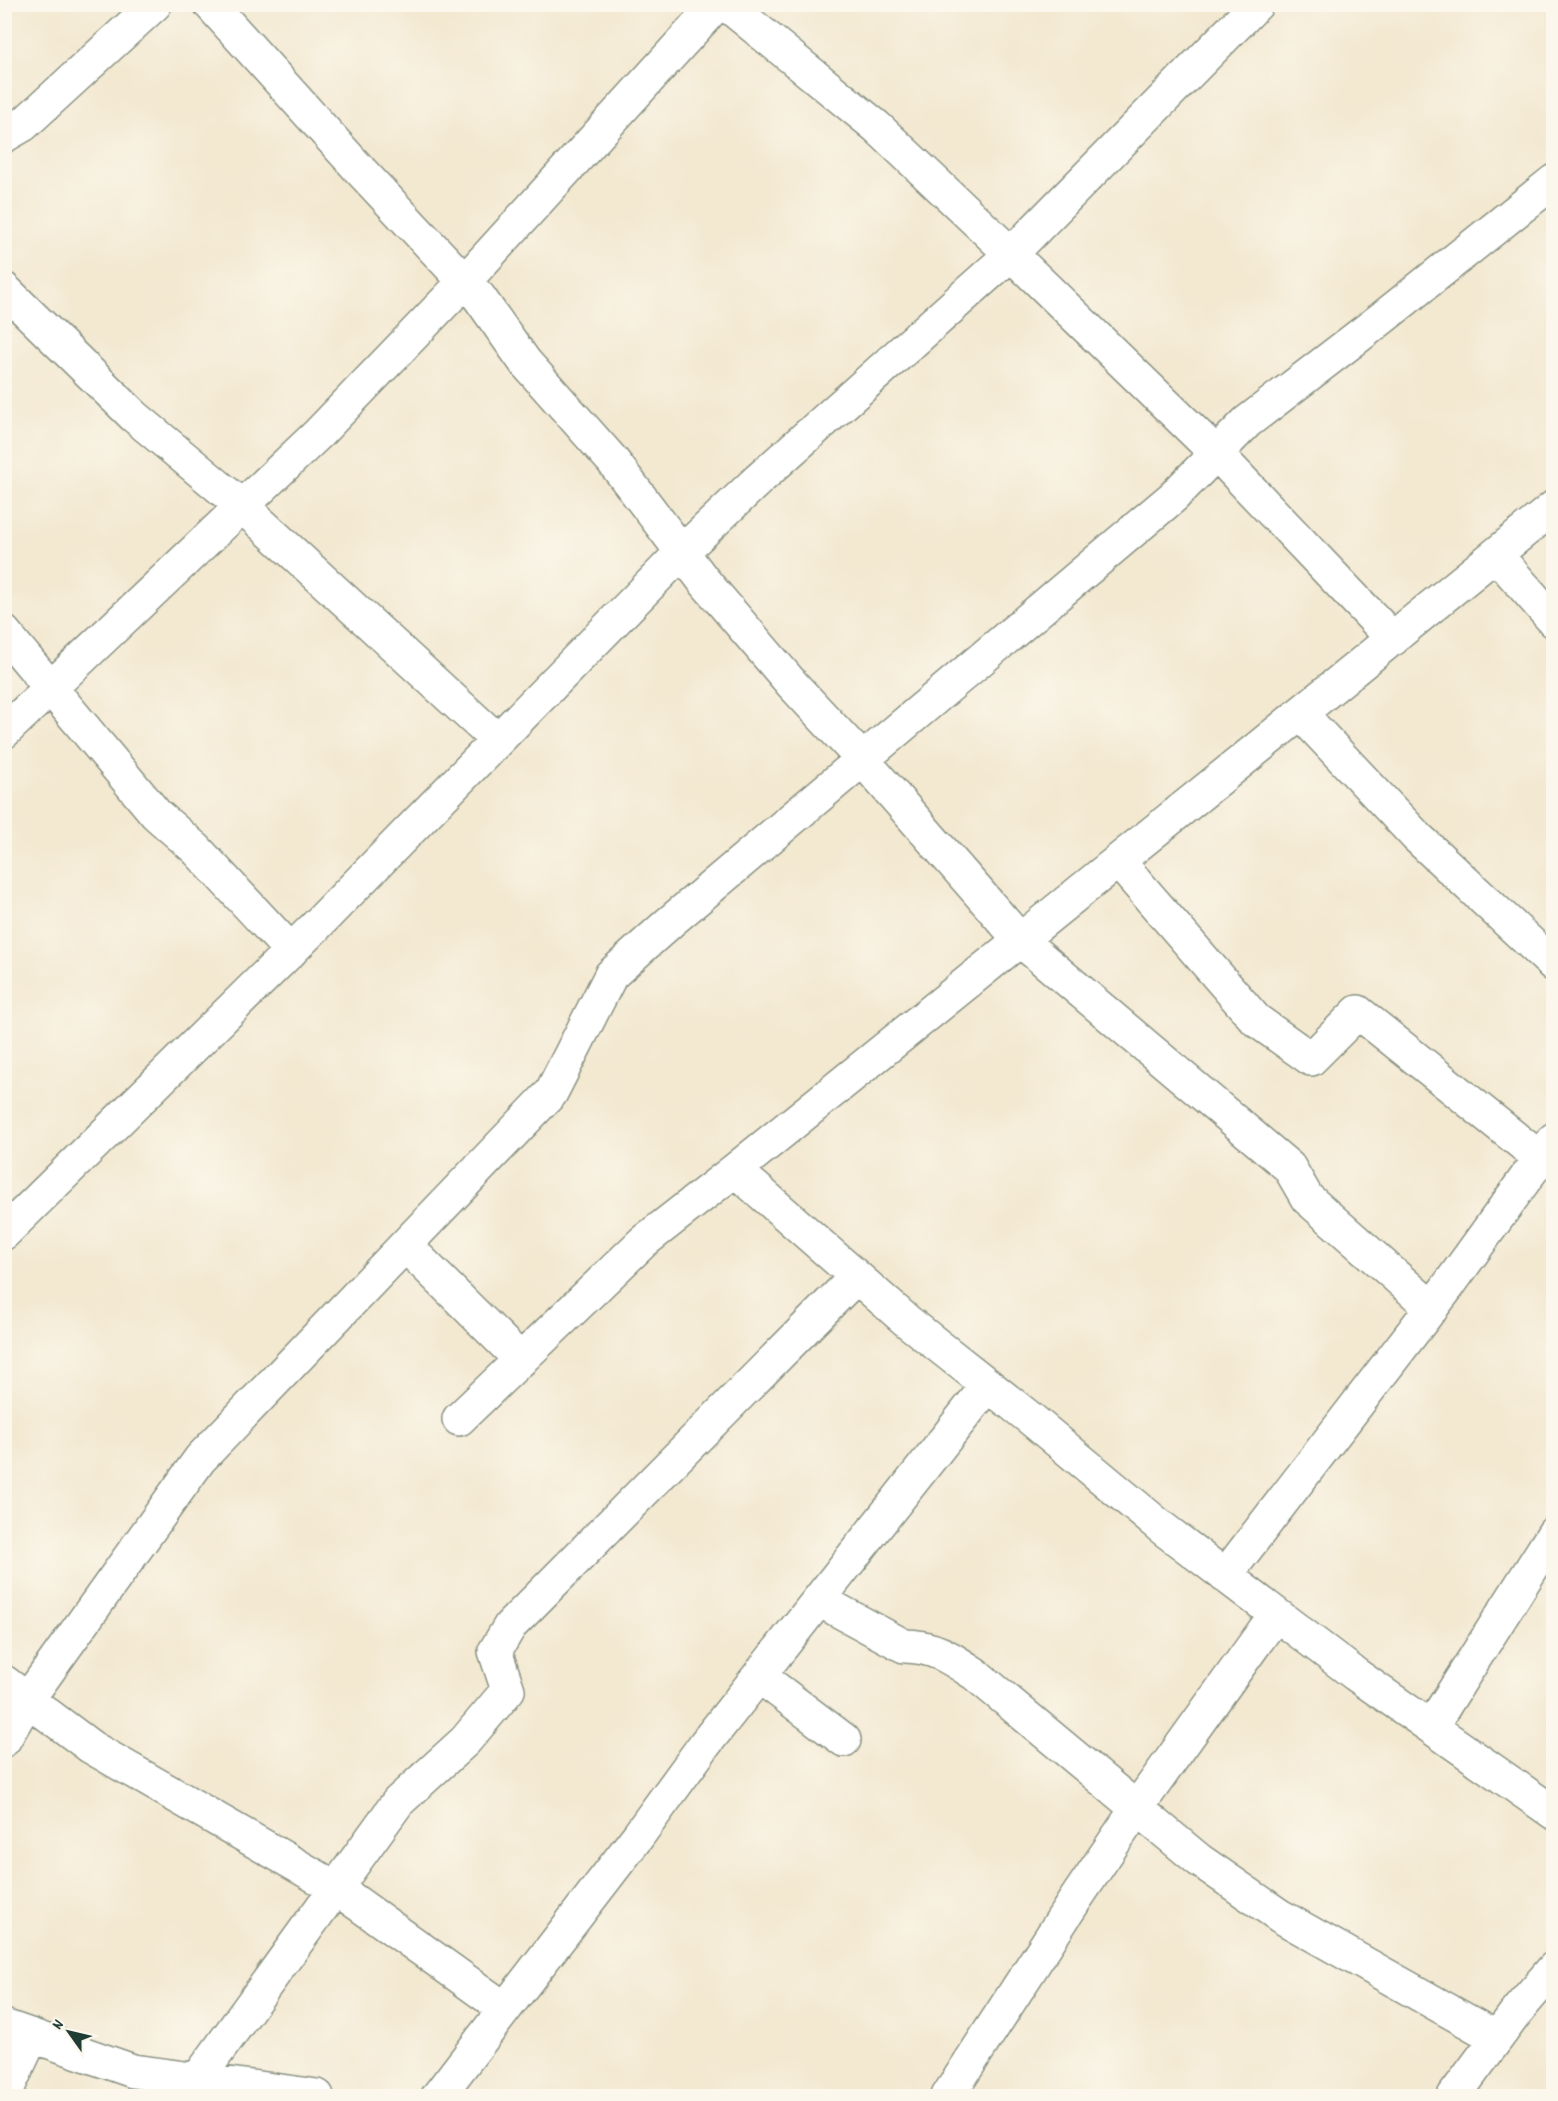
<svg xmlns="http://www.w3.org/2000/svg" width="1558" height="2101" viewBox="0 0 1558 2101" font-family="Dekko,sans-serif">
<style>
.lines{fill:none;stroke-linecap:round;stroke-linejoin:round}
.minor-casing{stroke:#899282;stroke-width:36}
.minor{stroke:#fff;stroke-width:33}
</style>
<rect width="100%" height="100%" fill="#fbf7ec"/>
<filter id="ink" filterUnits="userSpaceOnUse"><feTurbulence type="fractalNoise" baseFrequency=".0167" numOctaves="2"/><feDisplacementMap in="SourceGraphic" scale="12" xChannelSelector="R" yChannelSelector="G"/><feConvolveMatrix kernelMatrix="1 2 1 2 8 2 1 2 1" color-interpolation-filters="sRGB"/></filter>
<filter id="wash" filterUnits="userSpaceOnUse"><feTurbulence type="fractalNoise" baseFrequency=".008" numOctaves="4" result="noise"/><feDisplacementMap in="SourceGraphic" scale="24" xChannelSelector="R" yChannelSelector="G"/><feGaussianBlur stdDeviation="1.35" result="paint"/><feColorMatrix in="noise" values="0 0 0 0 0 0 0 0 0 0 0 0 0 0 0 0 0 1.4 0 .05"/><feComposite in="paint" operator="in"/></filter>
<g filter="url(#wash)">
<rect width="100%" height="100%" fill="#f3e8d0"/>
</g>
<g filter="url(#ink)">
<g class="lines">
<g class="minor-casing">
<path id="minor" d="M 210,4 L 359,169 L 479,297 L 525,362 L 612,460 L 704,581 L 792,684 L 862,759 L 1020,940 L 1289,1167 L 1307,1198 L 1432,1308
M 726,4 L 877,127 L 1011,254 L 1216,453 L 1393,639
M 4,136 L 23,125 L 155,4
M 4,289 L 134,416 L 242,506 L 497,740
M 1496,555 L 1554,621
M 4,632 L 156,814 L 196,849 L 291,951
M 1301,714 L 1416,836 L 1554,965
M 4,732 L 318,434 L 465,281 L 717,4
M 1118,861 L 1256,1020 L 1311,1059 L 1358,1012 L 1540,1158
M 735,1170 L 907,1321 L 1031,1419 L 1161,1527 L 1355,1674 L 1554,1813
M 4,1233 L 314,928 L 682,552 L 758,480 L 1011,254 L 1257,4
M 405,1245 L 521,1360
M 459,1419 L 643,1242 L 735,1170 L 1259,747 L 1554,507
M 1225,1576 L 1446,1289 L 1554,1139
M 819,1600 L 904,1646 C 934,1646 951,1658 975,1674 L 1199,1860 L 1280,1916 L 1497,2038
M 759,1676 L 844,1740
M 4,1682 L 91,1747 L 336,1888 L 505,2009
M 1431,1727 L 1554,1533
M 4,1740 L 28,1699 L 200,1459 L 551,1093 L 611,975 L 670,922 L 1173,497 L 1247,422 L 1381,319 L 1554,181
M 4,2026 L 133,2071 L 317,2096
M 197,2080 L 398,1802 L 465,1741 L 508,1690 L 495,1651 L 510,1626 L 856,1277
M 4,2096 L 32,2036
M 438,2096 L 638,1836 L 705,1744 L 988,1385
M 948,2096 L 1075,1900 L 1146,1795 L 1276,1614
M 1454,2096 L 1517,2011 L 1554,1968"/>
</g>
<use href="#minor" class="minor"/>
</g>
</g>
<rect width="1558" height="2101" fill="none" stroke="#fbf7ec" stroke-width="24"/>
<g transform="translate(69 2032) rotate(304)" stroke="#fbf7ec" stroke-width="4.5" paint-order="stroke">
<path d="M0-4.5L10 22L0 15L-10 22Z" fill="#1f3d34"/>
<text y="-9" font-size="16" font-weight="bold" text-anchor="middle" fill="#1f3d34">N</text>
</g>
</svg>
